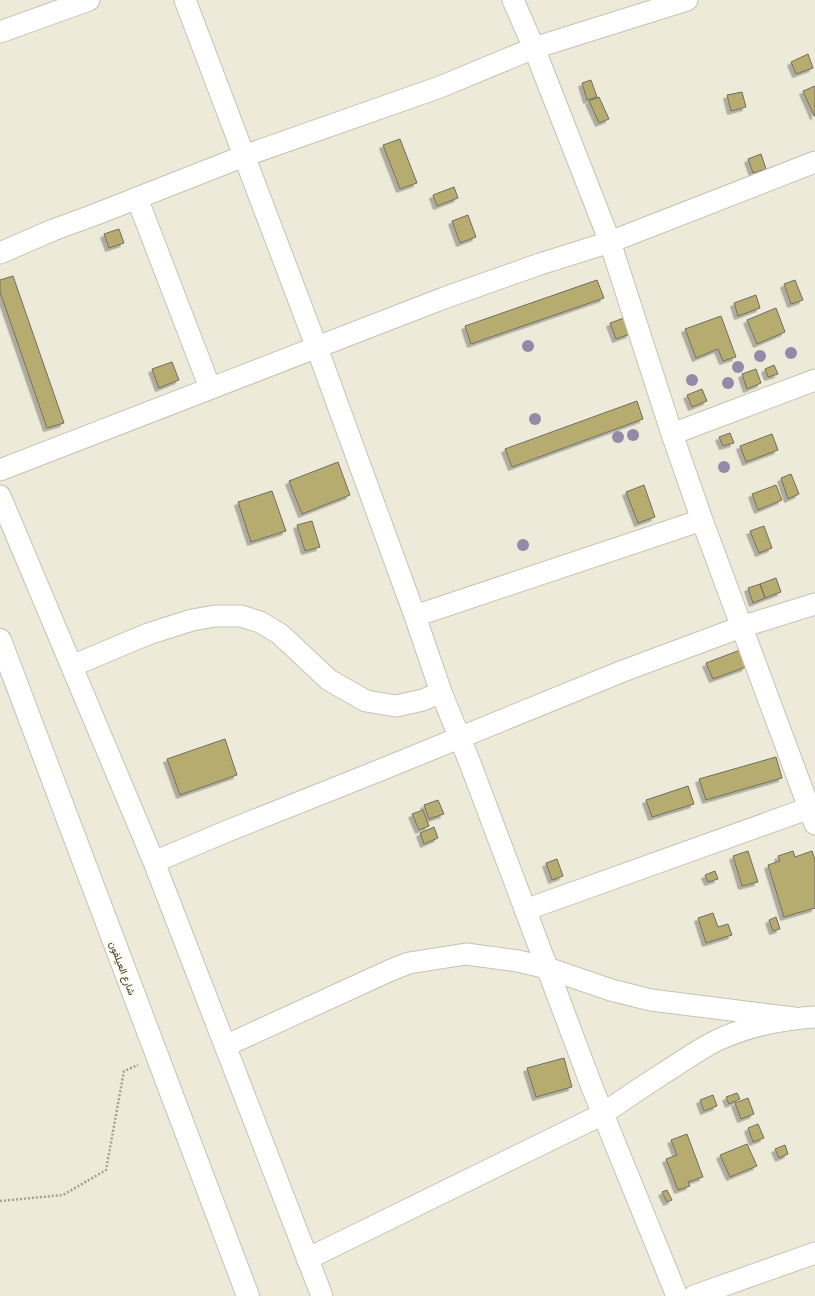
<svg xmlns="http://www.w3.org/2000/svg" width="815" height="1296" viewBox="0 0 815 1296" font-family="'Public Sans',Vazirmatn,sans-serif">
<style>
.building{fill:#b7ac70;stroke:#706e5f;filter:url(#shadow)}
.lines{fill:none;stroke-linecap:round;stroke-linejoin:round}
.minor-casing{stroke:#c5c3b2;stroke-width:23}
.trunk-casing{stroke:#c5c3b2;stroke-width:24}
.path{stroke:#a3a194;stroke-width:2.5;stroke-dasharray:2 2;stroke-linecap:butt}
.minor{stroke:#fff;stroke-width:21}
.trunk{stroke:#fff;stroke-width:22}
.tree{fill:#928aa8}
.labels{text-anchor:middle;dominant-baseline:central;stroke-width:3;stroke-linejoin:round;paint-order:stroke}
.street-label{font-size:10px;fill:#35342e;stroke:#faf7e6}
</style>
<defs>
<filter id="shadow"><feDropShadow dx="-3.5" dy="3.5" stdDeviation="0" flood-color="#0004"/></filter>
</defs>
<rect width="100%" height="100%" fill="#edead9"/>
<path class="building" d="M 808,54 L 813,68 L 796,74 L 791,62 Z
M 591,80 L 597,97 L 587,100 L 582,83 Z
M 815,86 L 815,116 L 814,116 L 803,91 Z
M 742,92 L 746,107 L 731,111 L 727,95 Z
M 599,97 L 609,119 L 599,123 L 589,101 Z
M 400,139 L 417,183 L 400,189 L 383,145 Z
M 761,154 L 766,169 L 753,173 L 748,159 Z
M 454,187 L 458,198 L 437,206 L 433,195 Z
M 468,215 L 476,237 L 460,243 L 452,221 Z
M 119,229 L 124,243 L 109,248 L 104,234 Z
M 13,276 L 64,423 L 47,428 L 0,292 L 0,280 Z
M 597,280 L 604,298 L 471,344 L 465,326 Z
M 795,280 L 803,300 L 791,304 L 784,284 Z
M 756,295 L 760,308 L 738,316 L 734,303 Z
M 776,308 L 785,332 L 757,344 L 747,320 Z
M 721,316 L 736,357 L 723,361 L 718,349 L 696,358 L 685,329 Z
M 624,318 L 630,334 L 616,339 L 610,323 Z
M 172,362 L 179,380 L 159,388 L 152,369 Z
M 774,365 L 778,374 L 768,377 L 765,369 Z
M 756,369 L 761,383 L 747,389 L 742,374 Z
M 702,389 L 707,401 L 692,407 L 687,395 Z
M 637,401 L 643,419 L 512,467 L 505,449 Z
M 730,433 L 734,443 L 723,446 L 719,437 Z
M 772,434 L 778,450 L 746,462 L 740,446 Z
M 338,462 L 350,495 L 302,514 L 289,481 Z
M 791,474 L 799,494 L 788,499 L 781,478 Z
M 644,485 L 655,517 L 638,523 L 626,492 Z
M 776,485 L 782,500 L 758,510 L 752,494 Z
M 272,491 L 286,531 L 251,542 L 238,502 Z
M 312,521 L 320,547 L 305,551 L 297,525 Z
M 764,526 L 772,548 L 759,553 L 750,531 Z
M 776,578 L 781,592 L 765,598 L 760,584 Z
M 760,584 L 765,598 L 753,603 L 748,588 Z
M 740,650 L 746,667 L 713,679 L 706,663 Z
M 225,739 L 237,775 L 180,795 L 167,759 Z
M 776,757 L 782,778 L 706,800 L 699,779 Z
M 688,786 L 694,804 L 652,817 L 646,800 Z
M 438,800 L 444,814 L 429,819 L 424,805 Z
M 423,810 L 429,826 L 419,830 L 412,814 Z
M 434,827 L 438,838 L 424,844 L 420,833 Z
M 748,851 L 758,882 L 742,886 L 733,856 Z
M 793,851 L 795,857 L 812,851 L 815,860 L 815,908 L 784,917 L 768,865 L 780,861 L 778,856 Z
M 557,859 L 563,876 L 552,880 L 546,863 Z
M 715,871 L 718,879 L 708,882 L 705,875 Z
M 713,913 L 718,927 L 728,924 L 732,935 L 706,943 L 698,918 Z
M 776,917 L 780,929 L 773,931 L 769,920 Z
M 564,1058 L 572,1087 L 536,1097 L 527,1068 Z
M 737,1093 L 740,1099 L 729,1104 L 726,1097 Z
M 713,1095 L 717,1106 L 704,1111 L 700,1100 Z
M 748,1098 L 754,1114 L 741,1119 L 735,1103 Z
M 758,1124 L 764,1138 L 753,1142 L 748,1128 Z
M 687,1134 L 703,1177 L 688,1182 L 690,1186 L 678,1190 L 666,1159 L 677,1155 L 671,1140 Z
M 747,1144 L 757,1166 L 730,1177 L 720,1155 Z
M 785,1145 L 788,1154 L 779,1158 L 775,1149 Z
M 667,1190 L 672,1200 L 667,1202 L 662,1192 Z"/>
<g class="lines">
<g class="minor-casing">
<path id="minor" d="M 185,0 L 317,348 L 415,616 L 441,692 L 470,763 L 592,1087 L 677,1296
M 513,0 L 534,48 L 610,242 L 672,434 L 702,520 L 815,824
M 0,32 L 89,0
M 137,198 L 210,388
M 0,253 L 53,230 L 94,215 L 244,156 L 440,87 L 534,48 L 687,0
M 672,434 L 815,380
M 0,470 L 444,298 L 540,264 L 610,242 L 815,162
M 0,496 L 154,862 L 322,1296
M 415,616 L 702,520
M 72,666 L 148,634 L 192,620 L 215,616 L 241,616 L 260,622 L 280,634 L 329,680 L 366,701 L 396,706 L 423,700 L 441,692
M 154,862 L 225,832 L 383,769 L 623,671 L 741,627 L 815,604
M 525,910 L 815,806
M 225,1046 L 391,970 L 409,963 L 466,954 L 518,961 L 547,968 L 611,990 L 651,1000 L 794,1018
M 307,1259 L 603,1114 C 625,1098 647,1084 670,1069 C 686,1059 702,1047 720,1039 C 749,1026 783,1019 815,1017
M 694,1296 L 815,1253"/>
</g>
<g class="trunk-casing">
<path id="trunk" d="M 0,640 L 248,1296"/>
</g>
<path class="path" d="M 0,1201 L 63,1195 L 106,1170 L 124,1071 L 138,1065"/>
<use href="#minor" class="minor"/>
<use href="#trunk" class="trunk"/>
</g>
<g class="tree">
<circle cx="528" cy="346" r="6"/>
<circle cx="791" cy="353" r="6"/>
<circle cx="760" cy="356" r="6"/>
<circle cx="738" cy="367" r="6"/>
<circle cx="692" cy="380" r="6"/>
<circle cx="728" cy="383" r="6"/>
<circle cx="535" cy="419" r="6"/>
<circle cx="633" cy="435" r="6"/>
<circle cx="618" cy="437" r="6"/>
<circle cx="724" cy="467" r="6"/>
<circle cx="523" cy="545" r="6"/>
</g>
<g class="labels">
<g class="street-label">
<text transform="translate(123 968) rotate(69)">شارع العيلفون</text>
</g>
</g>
</svg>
